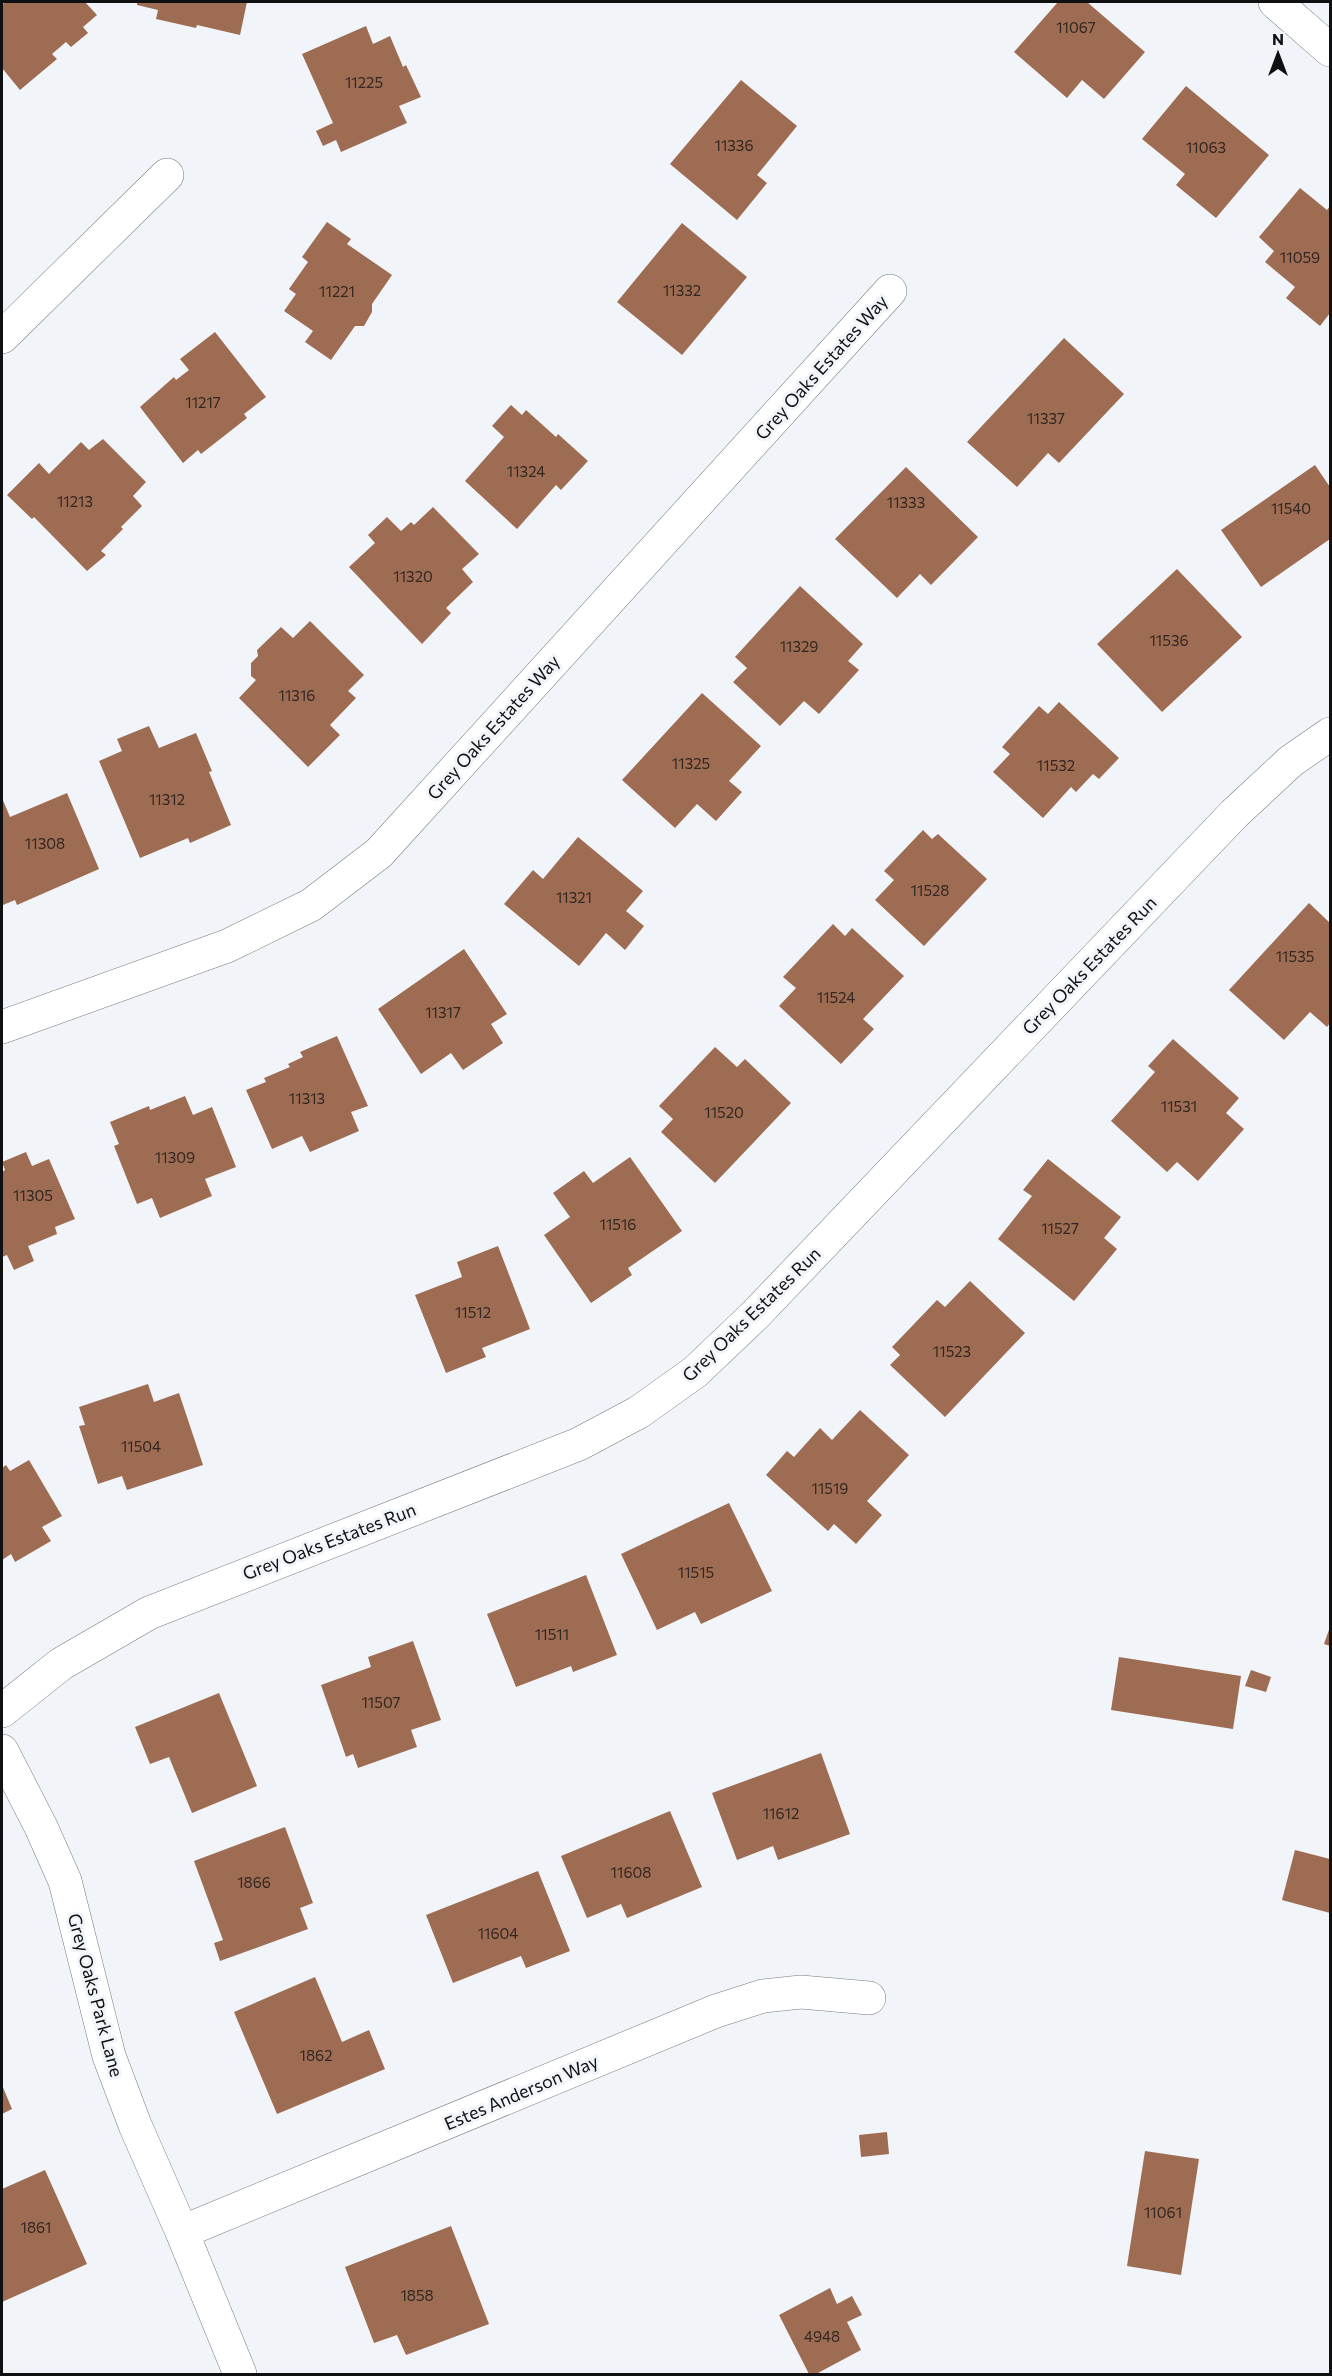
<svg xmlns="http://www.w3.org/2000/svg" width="1332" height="2376" viewBox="0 0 1332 2376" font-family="Commissioner,sans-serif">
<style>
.building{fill:#9e6c52}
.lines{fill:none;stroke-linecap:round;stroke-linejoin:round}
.minor-casing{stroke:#787b7f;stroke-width:34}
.minor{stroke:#fff;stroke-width:33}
.labels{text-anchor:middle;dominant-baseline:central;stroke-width:6;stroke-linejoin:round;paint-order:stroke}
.number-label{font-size:15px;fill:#332721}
.street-label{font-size:18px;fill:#0f1011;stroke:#f1f5f9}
</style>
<rect width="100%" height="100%" fill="#f1f5f9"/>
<path class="building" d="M 5,2 L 85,2 L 97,15 L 83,27 L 88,33 L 71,47 L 66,42 L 52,54 L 57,59 L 20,90 L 2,68 L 2,5 Z
M 137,2 L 247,2 L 240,35 L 197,25 L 196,28 L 156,19 L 158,10 L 137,5 Z
M 1058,2 L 1087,2 L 1145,52 L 1104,99 L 1082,80 L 1067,98 L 1014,52 Z
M 366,26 L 373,44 L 390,36 L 403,67 L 406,65 L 421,97 L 399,106 L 407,123 L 341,152 L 336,140 L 323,146 L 316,131 L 333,123 L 302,54 Z
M 741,80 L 797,126 L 757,175 L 767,183 L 737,220 L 670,164 Z
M 1186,86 L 1269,155 L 1216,218 L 1176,185 L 1185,174 L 1142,139 Z
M 1300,188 L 1327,210 L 1330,206 L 1330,313 L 1320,326 L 1286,298 L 1295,287 L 1265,262 L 1274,251 L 1259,237 Z
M 327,222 L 351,239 L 347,244 L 392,275 L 372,304 L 372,312 L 364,326 L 355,326 L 331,360 L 305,342 L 313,331 L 284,311 L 296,294 L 289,289 L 308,262 L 302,257 Z
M 682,223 L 747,277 L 682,355 L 617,302 Z
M 215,332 L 266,397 L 244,414 L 247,418 L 201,454 L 198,450 L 183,463 L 140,407 L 174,377 L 176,380 L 189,370 L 180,359 Z
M 1064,338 L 1124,394 L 1059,463 L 1048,453 L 1017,487 L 967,442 Z
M 511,405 L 522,415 L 526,410 L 556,437 L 558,434 L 588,461 L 561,490 L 556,485 L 517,529 L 465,481 L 504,437 L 492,426 Z
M 103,439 L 146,482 L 133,496 L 142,506 L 121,527 L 123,529 L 101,551 L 106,555 L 87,571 L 34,517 L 32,519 L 7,495 L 39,463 L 49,474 L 81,442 L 89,450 Z
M 1315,465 L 1330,487 L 1330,539 L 1261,587 L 1221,530 Z
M 906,467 L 978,537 L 931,585 L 920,574 L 897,598 L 835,539 Z
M 433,507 L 479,554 L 462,569 L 473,582 L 446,608 L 451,613 L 422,644 L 349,567 L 375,543 L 368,535 L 387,517 L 401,531 L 411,522 L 414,525 Z
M 1177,569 L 1242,637 L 1162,712 L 1097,644 Z
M 800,586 L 863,644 L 848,661 L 859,670 L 819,714 L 804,701 L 780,726 L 733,682 L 747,668 L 735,657 Z
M 310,621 L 364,675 L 348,691 L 356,698 L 330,725 L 340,735 L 308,767 L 239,698 L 256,680 L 251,676 L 251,663 L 258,656 L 257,650 L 281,627 L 293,638 Z
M 702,693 L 761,746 L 729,781 L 742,792 L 716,821 L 697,804 L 675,828 L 622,780 Z
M 1059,702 L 1119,758 L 1099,779 L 1093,774 L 1076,792 L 1071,787 L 1043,818 L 993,772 L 1010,754 L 1002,747 L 1039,706 L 1048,714 Z
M 149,726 L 159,748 L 196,733 L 212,771 L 209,772 L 231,825 L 190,843 L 188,838 L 140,858 L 99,761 L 122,751 L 117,739 Z
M 67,793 L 99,869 L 17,905 L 15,900 L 3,905 L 2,798 L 10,817 Z
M 923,830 L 932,839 L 938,834 L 987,879 L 924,946 L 875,900 L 894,880 L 884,871 Z
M 578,837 L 643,891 L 626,911 L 644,926 L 625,950 L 606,933 L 579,966 L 504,904 L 533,870 L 543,879 Z
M 1309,903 L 1330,923 L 1330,1023 L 1327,1027 L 1310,1012 L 1284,1040 L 1229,990 Z
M 833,924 L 845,936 L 852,928 L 904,976 L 863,1019 L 874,1029 L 841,1064 L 779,1006 L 796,988 L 783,977 Z
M 464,949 L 507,1014 L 491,1024 L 503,1043 L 463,1070 L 451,1053 L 421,1074 L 378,1009 Z
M 337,1036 L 368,1106 L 351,1112 L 359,1131 L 310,1152 L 302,1136 L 272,1149 L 246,1090 L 266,1082 L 264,1078 L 290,1067 L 288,1064 L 303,1057 L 300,1052 Z
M 1173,1039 L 1239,1098 L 1226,1113 L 1244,1129 L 1198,1181 L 1177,1162 L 1167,1172 L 1111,1121 L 1155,1072 L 1148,1066 Z
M 715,1047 L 737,1067 L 745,1059 L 791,1103 L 715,1183 L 661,1132 L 673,1119 L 659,1106 Z
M 185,1096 L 193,1115 L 212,1107 L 236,1167 L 205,1179 L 212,1196 L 160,1218 L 152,1198 L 137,1204 L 114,1146 L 119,1144 L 110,1122 L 149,1106 L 150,1110 Z
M 26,1152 L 32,1166 L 49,1159 L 75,1219 L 55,1227 L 57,1234 L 28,1246 L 34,1261 L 14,1270 L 7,1255 L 2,1257 L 2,1172 L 5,1170 L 2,1162 Z
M 630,1157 L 682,1231 L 628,1268 L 632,1275 L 591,1303 L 544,1235 L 570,1217 L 553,1193 L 584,1171 L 593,1183 Z
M 1048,1159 L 1121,1217 L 1104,1238 L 1117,1249 L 1074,1301 L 998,1239 L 1032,1196 L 1023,1190 Z
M 498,1246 L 530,1329 L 482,1348 L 486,1357 L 446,1373 L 415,1295 L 462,1277 L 457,1262 Z
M 970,1281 L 1025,1333 L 945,1417 L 890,1365 L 900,1355 L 892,1347 L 937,1300 L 945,1307 Z
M 148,1384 L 154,1402 L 179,1393 L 203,1465 L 127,1490 L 122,1476 L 98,1484 L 79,1426 L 85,1425 L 79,1407 Z
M 860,1410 L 909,1455 L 867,1501 L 882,1515 L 856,1544 L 834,1524 L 828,1531 L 766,1475 L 787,1451 L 794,1457 L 820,1428 L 832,1440 Z
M 29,1460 L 62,1516 L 42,1527 L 51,1541 L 15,1562 L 11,1554 L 2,1560 L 2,1468 L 6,1465 L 10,1471 Z
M 729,1503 L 772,1591 L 701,1624 L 695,1612 L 657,1630 L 621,1554 Z
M 586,1575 L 617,1655 L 573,1672 L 571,1666 L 516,1687 L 487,1614 Z
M 1330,1627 L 1330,1646 L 1324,1644 Z
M 413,1641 L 441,1720 L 411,1730 L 417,1747 L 358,1768 L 353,1754 L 346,1757 L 321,1685 L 371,1667 L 368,1657 Z
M 1119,1657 L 1241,1676 L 1233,1729 L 1111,1710 Z
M 1251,1670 L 1271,1677 L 1266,1692 L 1245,1686 Z
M 219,1693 L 257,1786 L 192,1813 L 169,1757 L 150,1764 L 135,1727 Z
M 821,1753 L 850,1834 L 778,1860 L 773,1846 L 737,1860 L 712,1793 Z
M 670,1811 L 702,1887 L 627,1918 L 621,1904 L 587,1918 L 561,1856 Z
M 285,1827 L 313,1903 L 300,1908 L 308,1929 L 220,1961 L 214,1943 L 223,1940 L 194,1861 Z
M 1295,1850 L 1330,1859 L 1330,1913 L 1282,1900 Z
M 538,1871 L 570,1951 L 526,1968 L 521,1956 L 453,1983 L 426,1915 Z
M 315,1977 L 342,2042 L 369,2030 L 385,2069 L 277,2114 L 234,2012 Z
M 2,2085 L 12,2109 L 2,2114 Z
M 887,2132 L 889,2154 L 861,2157 L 859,2135 Z
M 1145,2151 L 1199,2159 L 1181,2275 L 1127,2266 Z
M 45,2170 L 87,2264 L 2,2302 L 2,2189 Z
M 451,2226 L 489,2324 L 406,2355 L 397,2335 L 374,2343 L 345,2267 Z
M 830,2288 L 837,2304 L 852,2296 L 862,2315 L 847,2322 L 861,2350 L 816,2374 L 809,2374 L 779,2315 Z"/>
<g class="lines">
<g class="minor-casing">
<path id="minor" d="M 1275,2 L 1330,50
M 2,337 L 167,175
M 2,1027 L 227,946 L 311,905 L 379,853 L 890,291
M 2,1711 L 61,1664 L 149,1613 L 579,1444 L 639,1412 L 695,1372 L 755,1315 L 1234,814 L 1291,761 L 1330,734
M 2,1751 L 41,1827 L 65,1881 L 109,2056 L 135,2125 L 182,2232 L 240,2374
M 182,2232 L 716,2011 L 763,1996 L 801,1992 L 869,1998"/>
</g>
<use href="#minor" class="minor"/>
</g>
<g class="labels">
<g class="number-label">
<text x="1076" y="27">11067</text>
<text x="364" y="82">11225</text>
<text x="734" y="145">11336</text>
<text x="1206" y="147">11063</text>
<text x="1300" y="257">11059</text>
<text x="682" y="290">11332</text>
<text x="337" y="291">11221</text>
<text x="203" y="402">11217</text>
<text x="1046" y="418">11337</text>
<text x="526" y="471">11324</text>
<text x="75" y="501">11213</text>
<text x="906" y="502">11333</text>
<text x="1291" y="508">11540</text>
<text x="413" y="576">11320</text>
<text x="1169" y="640">11536</text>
<text x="799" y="646">11329</text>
<text x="297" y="695">11316</text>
<text x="691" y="763">11325</text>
<text x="1056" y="765">11532</text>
<text x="167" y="799">11312</text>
<text x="45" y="843">11308</text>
<text x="930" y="890">11528</text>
<text x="574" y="897">11321</text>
<text x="1295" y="956">11535</text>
<text x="836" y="997">11524</text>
<text x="443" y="1012">11317</text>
<text x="307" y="1098">11313</text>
<text x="1179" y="1106">11531</text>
<text x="724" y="1112">11520</text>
<text x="175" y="1157">11309</text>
<text x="33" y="1195">11305</text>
<text x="618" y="1224">11516</text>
<text x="1060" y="1228">11527</text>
<text x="473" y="1312">11512</text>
<text x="952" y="1351">11523</text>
<text x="141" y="1446">11504</text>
<text x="830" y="1488">11519</text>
<text x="696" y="1572">11515</text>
<text x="552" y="1634">11511</text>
<text x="381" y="1702">11507</text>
<text x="781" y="1813">11612</text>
<text x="631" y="1872">11608</text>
<text x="254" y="1882">1866</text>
<text x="498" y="1933">11604</text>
<text x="316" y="2055">1862</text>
<text x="1163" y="2212">11061</text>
<text x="36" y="2227">1861</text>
<text x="417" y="2295">1858</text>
<text x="822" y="2336">4948</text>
</g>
<g class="street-label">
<text transform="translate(821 367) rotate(-48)">Grey Oaks Estates Way</text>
<text transform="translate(493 727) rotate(-48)">Grey Oaks Estates Way</text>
<text transform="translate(1089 965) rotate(-46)">Grey Oaks Estates Run</text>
<text transform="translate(751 1314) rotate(-44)">Grey Oaks Estates Run</text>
<text transform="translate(329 1541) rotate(-21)">Grey Oaks Estates Run</text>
<text transform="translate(96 1995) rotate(75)">Grey Oaks Park Lane</text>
<text transform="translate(521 2092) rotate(-23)">Estes Anderson Way</text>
</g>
</g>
<rect width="1332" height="2376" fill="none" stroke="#0f1011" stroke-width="6"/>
<g transform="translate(1278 54)" stroke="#f1f5f9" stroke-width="4.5" paint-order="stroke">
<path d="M0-4.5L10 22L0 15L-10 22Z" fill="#0f1011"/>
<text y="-9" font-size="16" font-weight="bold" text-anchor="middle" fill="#0f1011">N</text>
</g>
</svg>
